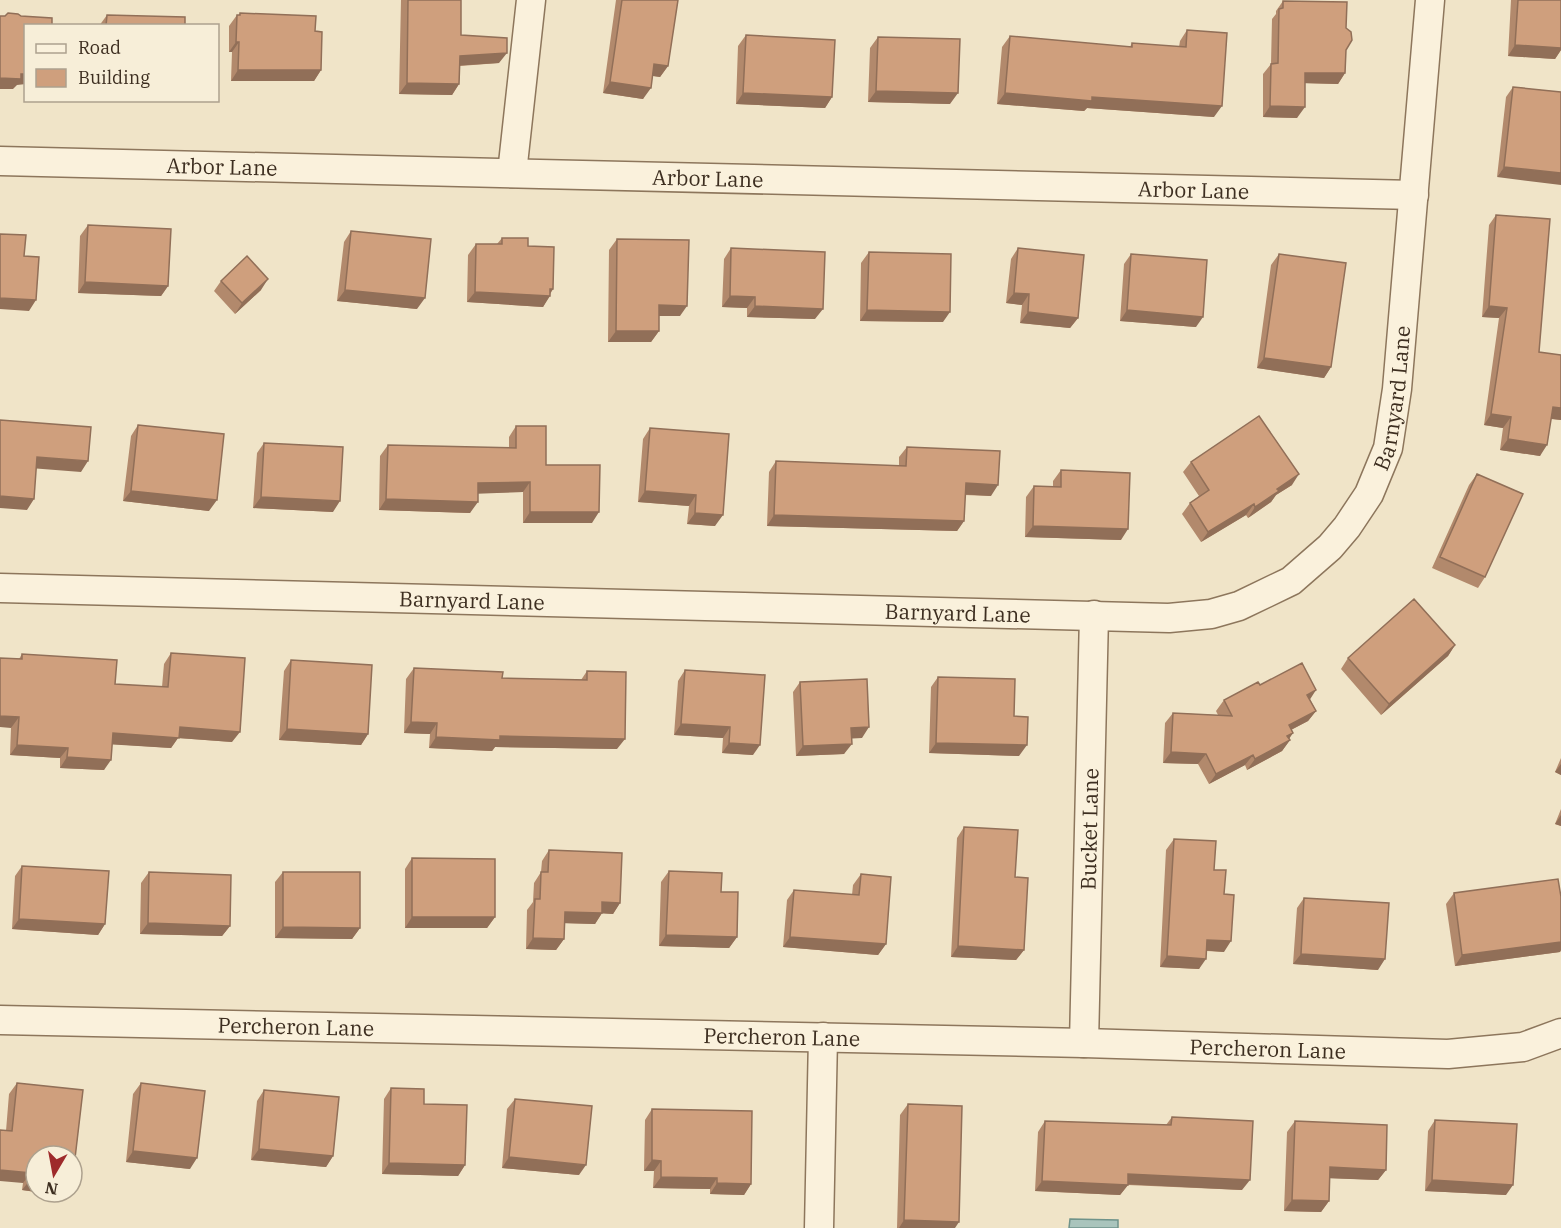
<svg xmlns="http://www.w3.org/2000/svg" width="1561" height="1228" viewBox="0 0 1561 1228" font-family="'IBM Plex Serif',serif">
<style>
.water{fill:#a9c4bc;stroke:#6f938a;stroke-width:1.5}
.lines{fill:none;stroke-linecap:round;stroke-linejoin:round}
.street-casing{stroke:#8d765c;stroke-width:31}
.street{stroke:#faf1dc;stroke-width:28}
.wall{fill:#b2896c}
.shaded-wall{fill:#916f58}
.building{fill:#cf9f7d;stroke:#916f58;stroke-width:1.5}
.labels{text-anchor:middle;dominant-baseline:central;stroke-width:4.5;stroke-linejoin:round;paint-order:stroke}
.street-label{font-size:21px;fill:#3d2e20;stroke:#f7eed8}
</style>
<rect width="100%" height="100%" fill="#f0e4c8"/>
<path class="water" d="M 1070,1219 L 1118,1220 L 1118,1228 L 1069,1228 Z"/>
<g class="lines">
<g class="street-casing">
<g id="street">
<path id="s1" d="M 0,161 L 1414,195"/>
<path d="M 512,173 L 531,0"/>
<path id="s2" d="M 0,588 L 1169,618 L 1211,614 L 1239,606 L 1291,581 L 1330,547 L 1347,527 L 1369,494 L 1388,448 L 1397,389 L 1430,0"/>
<path id="s3" d="M 0,1020 L 1084,1043 L 1448,1054 L 1523,1047 L 1561,1033"/>
<path id="s4" d="M 1084,1043 L 1094,615"/>
<path d="M 819,1228 L 823,1037"/>
</g>
</g>
<use href="#street" class="street"/>
</g>
<path class="wall" d="M 401,0 L 461,0 L 461,35 L 499,63 L 460,66 L 459,84 L 452,95 L 399,94 Z
M 616,0 L 678,0 L 668,66 L 660,77 L 653,76 L 643,99 L 603,93 Z
M 1511,0 L 1561,0 L 1561,50 L 1555,59 L 1508,56 Z
M 1283,1 L 1346,50 L 1345,73 L 1338,84 L 1305,83 L 1297,118 L 1263,117 L 1263,74 L 1271,64 L 1272,19 L 1276,14 L 1276,11 Z
M 240,13 L 315,31 L 321,70 L 314,81 L 231,81 L 232,52 L 229,52 L 229,26 L 237,15 L 239,15 Z
M 107,15 L 185,25 L 188,26 L 99,26 Z
M 1187,30 L 1214,117 L 1087,108 L 1084,111 L 997,104 L 1002,47 L 1010,36 L 1130,47 L 1132,43 L 1179,47 L 1180,41 Z
M 746,35 L 832,97 L 825,108 L 736,104 L 738,46 Z
M 878,37 L 950,104 L 868,102 L 870,48 Z
M 1513,87 L 1561,92 L 1497,177 L 1506,97 Z
M 1496,215 L 1561,420 L 1551,419 L 1540,456 L 1500,450 L 1503,428 L 1484,425 L 1499,318 L 1482,317 L 1489,225 Z
M 88,225 L 168,286 L 161,296 L 78,293 L 80,236 Z
M 351,231 L 417,309 L 337,301 L 344,242 Z
M 502,238 L 528,246 L 553,289 L 543,307 L 467,302 L 468,255 L 476,244 L 497,244 Z
M 617,239 L 680,316 L 659,316 L 659,331 L 651,342 L 608,342 L 609,250 Z
M 731,248 L 815,319 L 747,317 L 747,308 L 722,307 L 724,259 Z
M 1018,248 L 1078,318 L 1070,328 L 1020,323 L 1022,305 L 1006,303 L 1011,259 Z
M 869,252 L 943,322 L 860,321 L 861,263 Z
M 1131,254 L 1196,327 L 1120,321 L 1124,264 Z
M 1279,254 L 1331,367 L 1324,378 L 1257,368 L 1271,265 Z
M 221,281 L 261,290 L 235,314 L 214,291 Z
M 138,425 L 209,511 L 123,501 L 131,436 Z
M 516,426 L 592,523 L 523,523 L 523,492 L 478,493 L 470,513 L 379,510 L 380,456 L 388,445 L 509,448 L 509,437 Z
M 650,428 L 729,434 L 715,526 L 687,524 L 689,506 L 638,502 L 643,439 Z
M 264,443 L 333,512 L 253,508 L 257,453 Z
M 907,447 L 991,496 L 965,495 L 964,521 L 957,531 L 767,526 L 769,472 L 776,461 L 899,466 L 899,457 Z
M 1191,462 L 1292,485 L 1276,495 L 1271,502 L 1248,518 L 1246,515 L 1201,542 L 1182,514 L 1190,503 L 1199,496 L 1183,472 Z
M 1061,470 L 1121,540 L 1025,537 L 1026,497 L 1034,486 L 1053,487 L 1053,481 Z
M 1477,474 L 1485,577 L 1478,588 L 1432,568 L 1469,485 Z
M 1455,645 L 1448,656 L 1381,715 L 1341,669 L 1348,658 Z
M 171,653 L 232,742 L 178,738 L 171,748 L 112,744 L 104,770 L 60,768 L 60,758 L 10,755 L 11,728 L 19,659 L 22,654 L 115,684 L 162,687 L 164,664 Z
M 291,660 L 368,734 L 361,745 L 279,740 L 284,671 Z
M 414,668 L 502,678 L 581,680 L 587,671 L 617,749 L 495,747 L 492,751 L 429,748 L 430,734 L 404,733 L 406,679 Z
M 685,670 L 753,755 L 722,753 L 723,738 L 674,735 L 678,681 Z
M 938,677 L 1014,716 L 1019,756 L 929,753 L 931,687 Z
M 800,682 L 862,738 L 851,738 L 844,754 L 796,756 L 793,692 Z
M 1260,685 L 1310,699 L 1316,711 L 1308,721 L 1291,730 L 1289,739 L 1290,740 L 1282,751 L 1247,770 L 1245,765 L 1209,784 L 1198,764 L 1163,763 L 1165,723 L 1173,713 L 1218,715 L 1216,711 L 1224,700 Z
M 1561,758 L 1561,775 L 1555,772 Z
M 1561,809 L 1561,826 L 1555,824 Z
M 964,827 L 1015,877 L 1024,950 L 1016,960 L 951,957 L 957,838 Z
M 1174,839 L 1214,870 L 1224,894 L 1224,952 L 1207,951 L 1199,969 L 1160,967 L 1166,850 Z
M 549,850 L 620,903 L 613,914 L 602,913 L 595,924 L 565,923 L 564,939 L 556,950 L 526,949 L 527,910 L 533,902 L 534,883 L 541,872 L 542,861 Z
M 412,858 L 495,917 L 487,928 L 405,928 L 405,869 Z
M 22,866 L 105,924 L 98,935 L 12,929 L 15,876 Z
M 669,871 L 721,892 L 737,937 L 729,948 L 659,946 L 661,882 Z
M 149,872 L 230,926 L 222,936 L 140,934 L 141,883 Z
M 283,872 L 360,928 L 352,939 L 275,938 L 275,882 Z
M 861,874 L 886,944 L 878,955 L 783,947 L 787,900 L 794,890 L 852,895 L 853,885 Z
M 1454,893 L 1561,897 L 1561,950 L 1560,952 L 1455,966 L 1446,904 Z
M 1304,898 L 1378,970 L 1293,964 L 1297,908 Z
M 17,1083 L 83,1090 L 72,1185 L 72,1156 L 36,1156 L 36,1192 L 22,1190 L 23,1183 L 6,1131 L 9,1094 Z
M 141,1083 L 190,1169 L 126,1162 L 133,1094 Z
M 391,1088 L 424,1104 L 465,1165 L 458,1176 L 382,1174 L 384,1099 Z
M 264,1090 L 333,1156 L 326,1167 L 251,1160 L 257,1101 Z
M 515,1099 L 579,1175 L 502,1168 L 507,1109 Z
M 908,1104 L 955,1228 L 897,1228 L 900,1115 Z
M 652,1109 L 751,1184 L 744,1195 L 710,1194 L 710,1189 L 653,1188 L 654,1171 L 644,1171 L 645,1120 Z
M 1172,1117 L 1242,1190 L 1128,1185 L 1120,1195 L 1035,1191 L 1038,1132 L 1045,1121 L 1166,1125 Z
M 1435,1120 L 1506,1195 L 1425,1191 L 1428,1131 Z
M 1295,1121 L 1386,1170 L 1378,1180 L 1330,1178 L 1329,1201 L 1321,1212 L 1284,1211 L 1287,1132 Z"/>
<path class="shaded-wall" d="M 236,42 L 239,42 L 232,52 L 229,52 Z
M 1515,45 L 1561,48 L 1561,50 L 1555,59 L 1508,56 Z
M 507,53 L 499,63 L 452,66 L 460,56 Z
M 654,64 L 668,66 L 660,77 L 647,75 Z
M 238,70 L 321,70 L 314,81 L 231,81 Z
M 1305,73 L 1345,73 L 1338,84 L 1298,83 Z
M 21,74 L 26,74 L 26,84 L 17,85 L 13,89 L 0,89 L 0,78 Z
M 610,82 L 651,88 L 643,99 L 603,93 Z
M 407,83 L 459,84 L 452,95 L 399,94 Z
M 876,91 L 958,93 L 950,104 L 868,102 Z
M 743,93 L 832,97 L 825,108 L 736,104 Z
M 1005,93 L 1092,97 L 1222,106 L 1214,117 L 1087,108 L 1084,111 L 997,104 Z
M 1270,106 L 1305,107 L 1297,118 L 1263,117 Z
M 1504,167 L 1561,173 L 1561,185 L 1497,177 Z
M 268,279 L 261,290 L 235,314 L 242,303 Z
M 85,282 L 168,286 L 161,296 L 78,293 Z
M 550,289 L 553,289 L 548,296 L 550,296 L 543,307 L 467,302 L 475,292 Z
M 345,290 L 425,298 L 417,309 L 337,301 Z
M 1014,293 L 1029,294 L 1022,305 L 1006,303 Z
M 730,296 L 755,297 L 747,308 L 722,307 Z
M 0,298 L 36,300 L 29,311 L 0,309 Z
M 659,305 L 687,306 L 680,316 L 651,316 Z
M 755,306 L 823,309 L 815,319 L 747,317 Z
M 1489,306 L 1507,308 L 1499,318 L 1482,317 Z
M 867,310 L 950,312 L 943,322 L 860,321 Z
M 1127,310 L 1203,317 L 1196,327 L 1120,321 Z
M 1028,312 L 1078,318 L 1070,328 L 1020,323 Z
M 616,331 L 659,331 L 651,342 L 608,342 Z
M 1264,358 L 1331,367 L 1324,378 L 1257,368 Z
M 1553,407 L 1561,408 L 1561,420 L 1545,418 Z
M 1491,414 L 1511,417 L 1503,428 L 1484,425 Z
M 1508,439 L 1547,445 L 1540,456 L 1500,450 Z
M 37,457 L 88,461 L 81,472 L 30,468 Z
M 1299,474 L 1292,485 L 1276,495 L 1271,502 L 1248,518 L 1255,507 L 1277,489 Z
M 530,482 L 523,492 L 471,494 L 478,483 Z
M 966,483 L 998,485 L 991,496 L 958,494 Z
M 131,491 L 217,500 L 209,511 L 123,501 Z
M 645,491 L 696,495 L 689,506 L 638,502 Z
M 0,496 L 34,499 L 27,510 L 0,508 Z
M 261,497 L 340,501 L 333,512 L 253,508 Z
M 386,499 L 478,502 L 470,513 L 379,510 Z
M 1254,504 L 1246,515 L 1201,542 L 1208,532 Z
M 530,512 L 599,512 L 592,523 L 523,523 Z
M 695,513 L 723,515 L 715,526 L 687,524 Z
M 774,515 L 964,521 L 957,531 L 767,526 Z
M 1033,526 L 1128,529 L 1121,540 L 1025,537 Z
M 1455,645 L 1448,656 L 1381,715 L 1389,704 Z
M 1316,690 L 1309,701 L 1307,695 Z
M 1316,711 L 1308,721 L 1281,735 L 1289,725 Z
M 0,716 L 19,717 L 11,728 L 0,727 Z
M 411,722 L 437,723 L 430,734 L 404,733 Z
M 681,724 L 730,727 L 723,738 L 674,735 Z
M 180,727 L 240,732 L 232,742 L 178,738 L 171,748 L 105,744 L 113,733 Z
M 869,727 L 862,738 L 843,739 L 851,728 Z
M 287,729 L 368,734 L 361,745 L 279,740 Z
M 1293,733 L 1287,742 L 1290,740 L 1282,751 L 1247,770 L 1255,759 L 1287,736 Z
M 500,736 L 625,739 L 617,749 L 495,747 L 492,751 L 429,748 L 436,737 Z
M 729,743 L 760,745 L 753,755 L 722,753 Z
M 936,743 L 1027,745 L 1019,756 L 929,753 Z
M 852,744 L 844,754 L 796,756 L 803,746 Z
M 17,745 L 68,748 L 60,758 L 10,755 Z
M 1171,752 L 1206,754 L 1198,764 L 1163,763 Z
M 1253,755 L 1245,765 L 1209,784 L 1216,774 Z
M 67,757 L 111,760 L 104,770 L 60,768 Z
M 1561,764 L 1561,775 L 1555,772 Z
M 1561,815 L 1561,826 L 1555,824 Z
M 602,902 L 620,903 L 613,914 L 595,913 Z
M 565,912 L 602,913 L 595,924 L 558,923 Z
M 412,917 L 495,917 L 487,928 L 405,928 Z
M 19,919 L 105,924 L 98,935 L 12,929 Z
M 148,923 L 230,926 L 222,936 L 140,934 Z
M 283,927 L 360,928 L 352,939 L 275,938 Z
M 666,935 L 737,937 L 729,948 L 659,946 Z
M 790,937 L 886,944 L 878,955 L 783,947 Z
M 533,938 L 564,939 L 556,950 L 526,949 Z
M 1207,940 L 1231,941 L 1224,952 L 1200,950 Z
M 1561,942 L 1561,950 L 1560,952 L 1455,966 L 1462,955 Z
M 958,946 L 1024,950 L 1016,960 L 951,957 Z
M 1301,954 L 1385,959 L 1378,970 L 1293,964 Z
M 1167,956 L 1206,959 L 1199,969 L 1160,967 Z
M 259,1149 L 333,1156 L 326,1167 L 251,1160 Z
M 133,1151 L 197,1158 L 190,1169 L 126,1162 Z
M 509,1157 L 586,1165 L 579,1175 L 502,1168 Z
M 652,1160 L 661,1161 L 654,1171 L 644,1171 Z
M 389,1163 L 465,1165 L 458,1176 L 382,1174 Z
M 1330,1167 L 1386,1170 L 1378,1180 L 1323,1178 Z
M 0,1170 L 31,1173 L 23,1183 L 0,1181 Z
M 1128,1174 L 1250,1180 L 1242,1190 L 1121,1184 Z
M 661,1177 L 717,1178 L 710,1189 L 653,1188 Z
M 30,1180 L 36,1180 L 36,1192 L 22,1190 Z
M 1432,1180 L 1513,1185 L 1506,1195 L 1425,1191 Z
M 1042,1181 L 1128,1185 L 1120,1195 L 1035,1191 Z
M 717,1183 L 751,1184 L 744,1195 L 710,1194 Z
M 37,1192 L 67,1192 L 65,1195 Z
M 1292,1200 L 1329,1201 L 1321,1212 L 1284,1211 Z
M 904,1220 L 959,1222 L 955,1228 L 899,1228 Z"/>
<path class="building" d="M 408,0 L 461,0 L 461,35 L 507,38 L 507,53 L 460,56 L 459,84 L 407,83 Z
M 622,0 L 678,0 L 668,66 L 654,64 L 651,88 L 610,82 Z
M 1518,0 L 1561,0 L 1561,48 L 1515,45 Z
M 1283,1 L 1347,2 L 1346,28 L 1351,32 L 1352,40 L 1346,50 L 1345,73 L 1305,73 L 1305,107 L 1270,106 L 1271,64 L 1278,63 L 1279,9 L 1283,8 Z
M 8,13 L 18,14 L 21,16 L 52,18 L 52,26 L 26,26 L 26,74 L 21,74 L 21,79 L 0,78 L 0,16 L 5,16 Z
M 240,13 L 316,16 L 315,31 L 322,32 L 321,70 L 238,70 L 239,42 L 236,42 L 237,15 L 240,15 Z
M 107,15 L 185,17 L 185,25 L 188,26 L 106,26 Z
M 1187,30 L 1227,33 L 1222,106 L 1092,97 L 1092,101 L 1005,93 L 1010,36 L 1132,47 L 1132,43 L 1186,47 Z
M 746,35 L 835,40 L 832,97 L 743,93 Z
M 878,37 L 960,39 L 958,93 L 876,91 Z
M 1513,87 L 1561,92 L 1561,173 L 1504,167 Z
M 1496,215 L 1550,219 L 1539,352 L 1561,355 L 1561,408 L 1553,407 L 1547,445 L 1508,439 L 1511,417 L 1491,414 L 1507,308 L 1489,306 Z
M 88,225 L 171,229 L 168,286 L 85,282 Z
M 351,231 L 431,239 L 425,298 L 345,290 Z
M 0,234 L 26,235 L 24,256 L 39,257 L 36,300 L 0,298 Z
M 502,238 L 528,238 L 528,246 L 554,247 L 553,289 L 550,289 L 550,296 L 475,292 L 476,244 L 502,244 Z
M 617,239 L 689,240 L 687,306 L 659,305 L 659,331 L 616,331 Z
M 731,248 L 825,252 L 823,309 L 755,306 L 755,297 L 730,296 Z
M 1018,248 L 1084,255 L 1078,318 L 1028,312 L 1029,294 L 1014,293 Z
M 869,252 L 951,254 L 950,312 L 867,310 Z
M 1131,254 L 1207,260 L 1203,317 L 1127,310 Z
M 1279,254 L 1346,263 L 1331,367 L 1264,358 Z
M 247,256 L 268,279 L 242,303 L 221,281 Z
M 1259,416 L 1299,474 L 1277,489 L 1279,491 L 1255,507 L 1254,504 L 1208,532 L 1190,503 L 1209,490 L 1191,462 Z
M 0,420 L 91,427 L 88,461 L 37,457 L 34,499 L 0,496 Z
M 138,425 L 224,434 L 217,500 L 131,491 Z
M 516,426 L 546,426 L 546,465 L 600,465 L 599,512 L 530,512 L 530,482 L 478,483 L 478,502 L 386,499 L 388,445 L 516,448 Z
M 650,428 L 729,434 L 723,515 L 695,513 L 696,495 L 645,491 Z
M 264,443 L 343,447 L 340,501 L 261,497 Z
M 907,447 L 1000,451 L 998,485 L 966,483 L 964,521 L 774,515 L 776,461 L 906,466 Z
M 1061,470 L 1130,473 L 1128,529 L 1033,526 L 1034,486 L 1061,487 Z
M 1477,474 L 1523,494 L 1485,577 L 1440,557 Z
M 1414,599 L 1455,645 L 1389,704 L 1348,658 Z
M 171,653 L 245,658 L 240,732 L 180,727 L 179,738 L 113,733 L 111,760 L 67,757 L 68,748 L 17,745 L 19,717 L 0,716 L 0,658 L 22,659 L 22,654 L 117,660 L 115,684 L 168,687 Z
M 291,660 L 372,665 L 368,734 L 287,729 Z
M 1302,663 L 1316,690 L 1307,695 L 1316,711 L 1289,725 L 1293,733 L 1287,736 L 1290,740 L 1255,759 L 1253,755 L 1216,774 L 1206,754 L 1171,752 L 1173,713 L 1232,716 L 1224,700 L 1258,682 L 1260,685 Z
M 414,668 L 503,672 L 502,678 L 587,680 L 587,671 L 626,672 L 625,739 L 500,736 L 500,740 L 436,737 L 437,723 L 411,722 Z
M 685,670 L 765,675 L 760,745 L 729,743 L 730,727 L 681,724 Z
M 938,677 L 1015,679 L 1014,716 L 1028,717 L 1027,745 L 936,743 Z
M 867,679 L 869,727 L 851,728 L 852,744 L 803,746 L 800,682 Z
M 964,827 L 1018,830 L 1015,877 L 1028,878 L 1024,950 L 958,946 Z
M 1174,839 L 1216,841 L 1214,870 L 1226,870 L 1224,894 L 1234,895 L 1231,941 L 1207,940 L 1206,959 L 1167,956 Z
M 549,850 L 622,853 L 620,903 L 602,902 L 602,913 L 565,912 L 564,939 L 533,938 L 535,899 L 540,899 L 541,872 L 548,872 Z
M 412,858 L 495,859 L 495,917 L 412,917 Z
M 22,866 L 109,871 L 105,924 L 19,919 Z
M 669,871 L 722,873 L 721,892 L 738,892 L 737,937 L 666,935 Z
M 149,872 L 231,875 L 230,926 L 148,923 Z
M 283,872 L 360,872 L 360,928 L 283,927 Z
M 861,874 L 891,877 L 886,944 L 790,937 L 794,890 L 859,895 Z
M 1558,879 L 1561,897 L 1561,942 L 1462,955 L 1454,893 Z
M 1304,898 L 1389,903 L 1385,959 L 1301,954 Z
M 17,1083 L 83,1090 L 72,1184 L 72,1156 L 36,1156 L 36,1180 L 30,1180 L 31,1173 L 0,1170 L 0,1130 L 12,1131 Z
M 141,1083 L 205,1091 L 197,1158 L 133,1151 Z
M 391,1088 L 424,1089 L 424,1104 L 467,1105 L 465,1165 L 389,1163 Z
M 264,1090 L 339,1097 L 333,1156 L 259,1149 Z
M 515,1099 L 592,1106 L 586,1165 L 509,1157 Z
M 908,1104 L 962,1106 L 959,1222 L 904,1220 Z
M 652,1109 L 752,1111 L 751,1184 L 717,1183 L 717,1178 L 661,1177 L 661,1161 L 652,1160 Z
M 1172,1117 L 1253,1121 L 1250,1180 L 1128,1174 L 1128,1185 L 1042,1181 L 1045,1121 L 1171,1125 Z
M 1435,1120 L 1517,1124 L 1513,1185 L 1432,1180 Z
M 1295,1121 L 1387,1125 L 1386,1170 L 1330,1167 L 1329,1201 L 1292,1200 Z"/>
<g class="labels">
<g class="street-label">
<text stroke="none"><textPath href="#s1" startOffset="222">Arbor Lane</textPath></text>
<text stroke="none"><textPath href="#s1" startOffset="708">Arbor Lane</textPath></text>
<text stroke="none"><textPath href="#s1" startOffset="1194">Arbor Lane</textPath></text>
<text stroke="none"><textPath href="#s2" startOffset="1516">Barnyard Lane</textPath></text>
<text stroke="none"><textPath href="#s2" startOffset="472">Barnyard Lane</textPath></text>
<text stroke="none"><textPath href="#s2" startOffset="958">Barnyard Lane</textPath></text>
<text stroke="none"><textPath href="#s4" startOffset="214">Bucket Lane</textPath></text>
<text stroke="none"><textPath href="#s3" startOffset="296">Percheron Lane</textPath></text>
<text stroke="none"><textPath href="#s3" startOffset="782">Percheron Lane</textPath></text>
<text stroke="none"><textPath href="#s3" startOffset="1268">Percheron Lane</textPath></text>
</g>
</g>
<rect x="24" y="24" width="195" height="78" fill="#f7eed8" stroke="#ada18e" stroke-width="1.5"/>
<rect x="36" y="44" width="30" height="9" fill="#faf1dc" stroke="#ada18e" stroke-width="1.5"/>
<text x="78" y="54" font-size="18" fill="#3d2e20">Road</text>
<rect x="36" y="69" width="30" height="18" fill="#cf9f7d" stroke="#ada18e" stroke-width="1.5"/>
<text x="78" y="84" font-size="18" fill="#3d2e20">Building</text>
<g transform="translate(54 1174) rotate(190)"><circle r="28" fill="#f7eed8" stroke="#ada18e" stroke-width="1.5"/>
<path d="M0-4.5L10 22L0 15L-10 22Z" fill="#9e2a2b"/>
<text y="-9" font-size="16" font-weight="bold" text-anchor="middle" fill="#3d2e20">N</text>
</g>
</svg>
